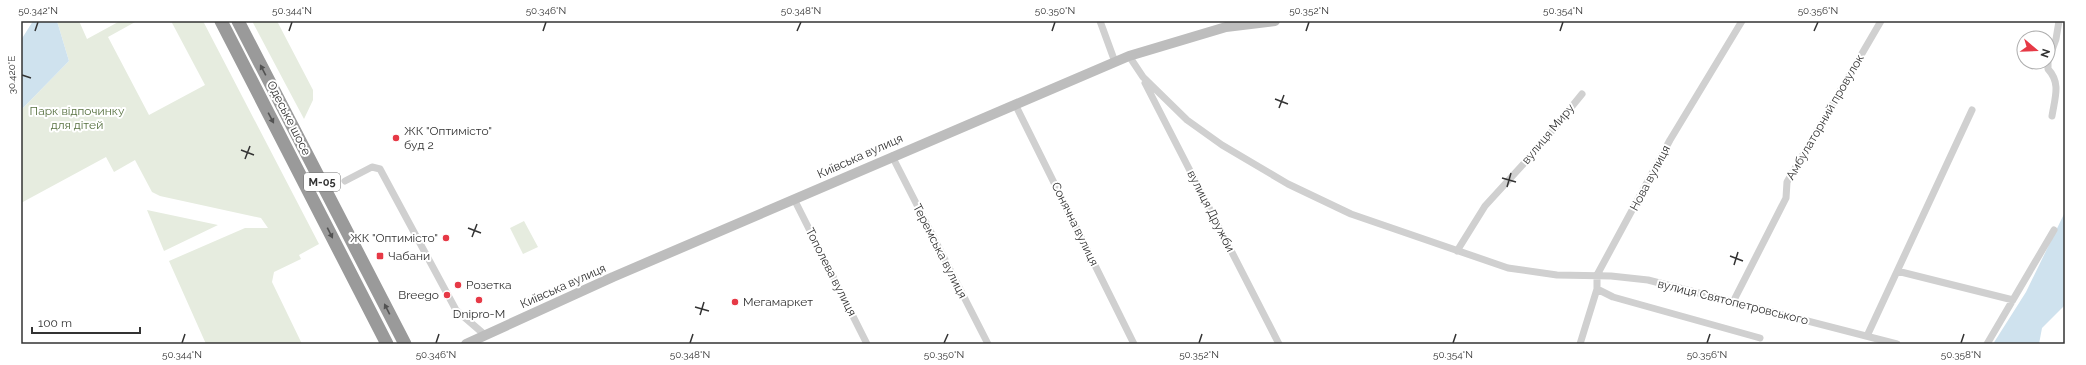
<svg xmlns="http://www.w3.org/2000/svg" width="2086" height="365" viewBox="0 0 2086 365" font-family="Raleway,sans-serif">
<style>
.green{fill:#e6ecdf}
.water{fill:#cfe2ee}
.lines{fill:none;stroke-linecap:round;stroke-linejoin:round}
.street{stroke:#d0d0d0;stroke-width:7}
.secondary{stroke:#bdbdbd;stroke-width:10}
.highway{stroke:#9a9a9a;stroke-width:13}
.oneway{fill:#525252}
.ticks{fill:none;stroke:#333;stroke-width:1.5}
.poi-dot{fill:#e63946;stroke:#fff;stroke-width:1.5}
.labels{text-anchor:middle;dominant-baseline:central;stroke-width:4;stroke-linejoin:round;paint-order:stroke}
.shield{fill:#fff;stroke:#707070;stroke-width:1}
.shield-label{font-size:11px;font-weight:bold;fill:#333}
.park-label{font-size:12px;fill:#56703f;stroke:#fff}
.street-label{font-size:12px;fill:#333;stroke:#fff}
.poi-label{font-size:12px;fill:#333;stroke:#fff;text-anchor:start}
.neatline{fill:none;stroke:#333;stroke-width:1.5}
.ticks-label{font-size:10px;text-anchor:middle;fill:#333}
</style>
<rect width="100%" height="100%" fill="#fff"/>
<path class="green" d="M 57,21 L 79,21 L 87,39 L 120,21 L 137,21 L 108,37 L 149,115 L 205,85 L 171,21 L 203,21 L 319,244 L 299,255 L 301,259 L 274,272 L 272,282 L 302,344 L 206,344 L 169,261 L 245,228 L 268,228 L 261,218 L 160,196 L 152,192 L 135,160 L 114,172 L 106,157 L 21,203 L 21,110 L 69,61 Z
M 252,21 L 277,21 L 313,90 L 313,100 L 304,119 Z
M 147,210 L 218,225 L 164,251 Z
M 524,221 L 538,247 L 523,254 L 510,228 Z"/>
<path class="water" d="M 33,21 L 57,21 L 69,61 L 21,110 L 21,40 Z
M 2065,212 L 2065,305 L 2042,328 L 2039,344 L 1993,344 L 2026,292 Z"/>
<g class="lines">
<path class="street" d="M 1100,21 L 1115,62
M 1129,56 L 1143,77 L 1187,120 L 1222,145 L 1288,184 L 1351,214 L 1508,268 L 1557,275 L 1611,276 L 1648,280 L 1897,344
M 2048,61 L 2056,39 L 2059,21
M 2048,62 L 2048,69 C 2061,83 2055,97 2052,116
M 1145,83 L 1279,344
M 1015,104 L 1134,344
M 892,156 L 988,344
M 345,181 L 372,167 L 380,169 L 456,310 L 485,335
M 794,199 L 867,344
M 1457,251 L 1485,206 L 1538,148 L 1582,94
M 1897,271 L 2013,300
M 1597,289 L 1613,297 L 1760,338
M 1733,302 L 1786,198 L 1787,182 L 1881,21
M 1867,336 L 1972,110
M 1580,344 L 1597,289 L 1597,275 L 1670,140 L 1742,21
M 1987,344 L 2054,230"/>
<path class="secondary" d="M 466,344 L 613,277 L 1129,56 L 1226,27 L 1275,21"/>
<path class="highway" d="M 221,21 L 387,344
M 238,21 L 405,344"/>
</g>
<defs><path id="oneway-solid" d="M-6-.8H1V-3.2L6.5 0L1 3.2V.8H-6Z"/></defs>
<g class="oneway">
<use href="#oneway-solid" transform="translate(263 70) rotate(-118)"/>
<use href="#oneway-solid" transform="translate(271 118) rotate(62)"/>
<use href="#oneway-solid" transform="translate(330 233) rotate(63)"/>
<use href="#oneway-solid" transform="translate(387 309) rotate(-117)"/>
</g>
<path class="ticks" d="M 35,31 L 38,22M 289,31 L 292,22M 543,31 L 546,22M 797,31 L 801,22M 1052,31 L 1055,22M 1306,31 L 1309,22M 1560,31 L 1563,22M 1814,31 L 1818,22M 22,75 L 31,78M 1275,99 L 1288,104M 1279,108 L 1284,95M 241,150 L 254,155M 245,159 L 250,146M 1502,178 L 1516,182M 1507,187 L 1511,173M 468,228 L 481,233M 472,237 L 477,224M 1730,256 L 1743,261M 1734,265 L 1738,252M 695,307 L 709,311M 700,315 L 704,302M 182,343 L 185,334M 436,343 L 439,334M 690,343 L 693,334M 944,343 L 948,334M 1199,343 L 1202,334M 1453,343 L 1456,334M 1707,343 L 1710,334M 1961,343 L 1964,334"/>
<g class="poi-dot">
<circle cx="396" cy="138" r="4"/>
<circle cx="446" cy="238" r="4"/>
<rect x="376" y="252" width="8" height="8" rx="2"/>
<circle cx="458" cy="285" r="4"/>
<circle cx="447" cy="295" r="4"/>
<circle cx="479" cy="300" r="4"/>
<circle cx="735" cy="302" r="4"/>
</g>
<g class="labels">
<rect class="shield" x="304" y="173" width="36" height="18" rx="3"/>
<g class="shield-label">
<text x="322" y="182">М-05</text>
</g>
<g class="park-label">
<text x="77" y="111">Парк відпочинку<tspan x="77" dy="14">для дітей</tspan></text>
</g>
<g class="street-label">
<text transform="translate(1825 117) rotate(-60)">Амбулаторний провулок</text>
<text transform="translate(289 118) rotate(63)">Одеське шосе</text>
<text transform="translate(1548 134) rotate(-50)">вулиця Миру</text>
<text transform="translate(860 156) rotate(-24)">Київська вулиця</text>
<text transform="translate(1650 178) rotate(-62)">Нова вулиця</text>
<text transform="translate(1211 211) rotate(63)">вулиця Дружби</text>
<text transform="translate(1075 224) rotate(64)">Сонячна вулиця</text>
<text transform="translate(940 251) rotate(63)">Теремська вулиця</text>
<text transform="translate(831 272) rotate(63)">Тополева вулиця</text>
<text transform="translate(563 286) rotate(-24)">Київська вулиця</text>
<text transform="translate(1733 302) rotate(14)">вулиця Святопетровського</text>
</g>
<g class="poi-label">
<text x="404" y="131">ЖК "Оптимісто"<tspan x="404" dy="14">буд 2</tspan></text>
<text x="438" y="238" text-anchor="end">ЖК "Оптимісто"</text>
<text x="388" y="256">Чабани</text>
<text x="466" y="285">Розетка</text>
<text x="439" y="295" text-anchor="end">Breego</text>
<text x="743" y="302">Мегамаркет</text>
<text x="479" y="314" text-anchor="middle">Dnipro-M</text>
</g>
</g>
<rect width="2086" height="365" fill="none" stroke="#ffffff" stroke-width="44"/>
<g transform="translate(2036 50) rotate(109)"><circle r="19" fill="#ffffff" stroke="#adadad"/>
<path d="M0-3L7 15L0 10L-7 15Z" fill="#e63946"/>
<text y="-6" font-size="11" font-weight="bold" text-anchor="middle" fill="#333333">N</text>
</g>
<path d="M32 327v6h108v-6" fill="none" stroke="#333333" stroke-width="2"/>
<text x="38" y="327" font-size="12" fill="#333333" stroke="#ffffff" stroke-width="3" paint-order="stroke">100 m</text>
<rect x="22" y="22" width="2042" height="321" class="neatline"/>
<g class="ticks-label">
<text x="38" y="14">50.342°N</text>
<text x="292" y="14">50.344°N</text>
<text x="546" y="14">50.346°N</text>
<text x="801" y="14">50.348°N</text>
<text x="1055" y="14">50.350°N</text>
<text x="1309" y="14">50.352°N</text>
<text x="1563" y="14">50.354°N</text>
<text x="1818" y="14">50.356°N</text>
<text transform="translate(11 75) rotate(-90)" y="4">30.420°E</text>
<text x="182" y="358">50.344°N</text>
<text x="436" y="358">50.346°N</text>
<text x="690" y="358">50.348°N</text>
<text x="944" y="358">50.350°N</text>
<text x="1199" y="358">50.352°N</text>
<text x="1453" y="358">50.354°N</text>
<text x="1707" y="358">50.356°N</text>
<text x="1961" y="358">50.358°N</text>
</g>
</svg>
